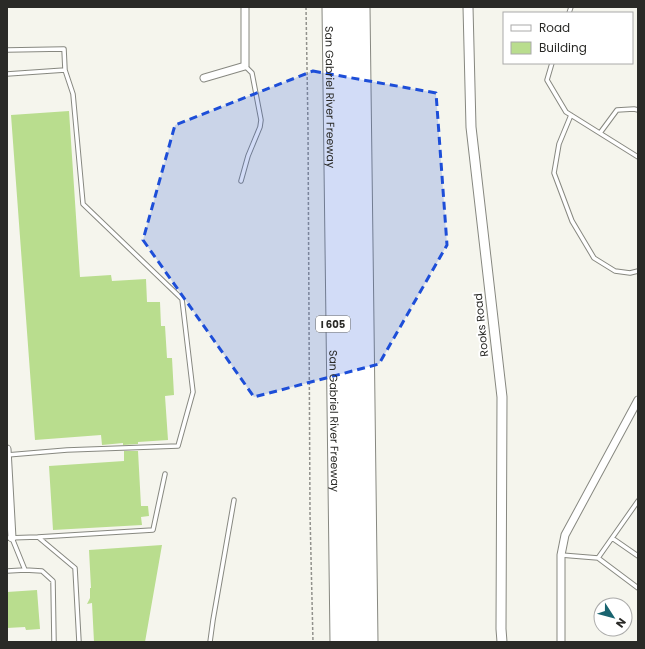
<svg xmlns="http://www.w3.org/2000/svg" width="645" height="649" viewBox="0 0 645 649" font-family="Poppins,sans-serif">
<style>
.building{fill:#b9dd8e}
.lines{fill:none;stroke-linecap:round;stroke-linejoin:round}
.service-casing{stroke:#878880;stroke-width:5.5}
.minor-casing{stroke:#878880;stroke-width:9}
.tertiary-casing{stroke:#878880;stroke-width:11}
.motorway-casing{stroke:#878880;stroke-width:15}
.path{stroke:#91918c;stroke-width:1.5;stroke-dasharray:3 2;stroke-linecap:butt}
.service{stroke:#fff;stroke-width:3.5}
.minor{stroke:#fff;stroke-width:7}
.tertiary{stroke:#fff;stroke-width:9}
.motorway{stroke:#fff;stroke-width:13}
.marked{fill:#1d4ed8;fill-opacity:0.2;stroke:#1d4ed8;stroke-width:3;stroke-dasharray:8 5;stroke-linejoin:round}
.labels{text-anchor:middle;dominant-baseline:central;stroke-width:4;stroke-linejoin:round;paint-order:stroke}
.shield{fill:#fff;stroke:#6a6a68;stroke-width:1}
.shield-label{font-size:10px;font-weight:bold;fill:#2a2a27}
.street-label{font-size:11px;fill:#2a2a27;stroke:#fff}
</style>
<rect width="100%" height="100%" fill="#f5f5ed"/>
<path class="building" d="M 69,111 L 80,277 L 111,275 L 112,281 L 146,279 L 147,302 L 160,302 L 161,326 L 165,326 L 167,358 L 172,358 L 174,395 L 165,396 L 168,440 L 138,442 L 138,444 L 123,445 L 123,443 L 102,445 L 101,435 L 35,440 L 11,115 Z
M 124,451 L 138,451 L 141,506 L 148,506 L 149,516 L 141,517 L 142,525 L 53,530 L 49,466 L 124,461 Z
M 162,545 L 145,642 L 94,642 L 92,603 L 87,604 L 90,598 L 90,588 L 91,588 L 89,550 Z
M 37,590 L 40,629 L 26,630 L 25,627 L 7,628 L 7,592 Z"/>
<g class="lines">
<g class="service-casing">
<path id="service" d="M 569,13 L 571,7
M 7,50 L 64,49 L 65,70 L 7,74
M 552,63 L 547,80 L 566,112 L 638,157
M 571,115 L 559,144 L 554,173 L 572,221 L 594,258 L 615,271 L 630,273 L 638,271
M 600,133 L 617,110 L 634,109 L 638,110
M 241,181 L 248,156 L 260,127 L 261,120 L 252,73 L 245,66
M 7,455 L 67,450 L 178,446 L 193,392 L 182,299 L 83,204 L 73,94 L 65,70
M 38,537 L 153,530 L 165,474
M 7,538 L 38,537 L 75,568 L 79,642
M 12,538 L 25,570 L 42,571 L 53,581 L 54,642
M 612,538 L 638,556
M 561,555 L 598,558 L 638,588
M 598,558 L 638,501
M 7,571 L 25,570
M 210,642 L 213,620 L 234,500"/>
</g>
<g class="minor-casing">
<path id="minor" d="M 204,78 L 245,66 L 245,7
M 7,449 L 12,538
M 561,642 L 561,555 L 565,535 L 638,400"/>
</g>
<g class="tertiary-casing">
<path id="tertiary" d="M 468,7 L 471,127 L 502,397 L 501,629 L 502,642"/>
</g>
<g class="motorway-casing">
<g id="motorway">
<path id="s1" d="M 329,7 L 337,642"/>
<path d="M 340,7 L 348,642"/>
<path d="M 352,7 L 359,642"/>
<path d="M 363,7 L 371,642"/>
</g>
</g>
<path class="path" d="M 306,7 L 308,127 L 310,514 L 313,642"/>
<use href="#service" class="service"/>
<use href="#minor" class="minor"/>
<use href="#tertiary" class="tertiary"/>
<use href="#motorway" class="motorway"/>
</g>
<path class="marked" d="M 313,71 L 436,93 L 447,245 L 379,364 L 254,397 L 143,240 L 175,125 Z"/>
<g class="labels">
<rect class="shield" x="316" y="316" width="34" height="16" rx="3"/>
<g class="shield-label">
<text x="333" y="324">I 605</text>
</g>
<g class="street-label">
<text stroke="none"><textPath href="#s1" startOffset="90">San Gabriel River Freeway</textPath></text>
<text transform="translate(481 325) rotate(-96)">Rooks Road</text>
<text stroke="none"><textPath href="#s1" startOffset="414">San Gabriel River Freeway</textPath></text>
</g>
</g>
<rect width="645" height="649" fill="none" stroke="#2a2a27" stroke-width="16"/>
<rect x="503" y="12" width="130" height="52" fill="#ffffff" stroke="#aaaaa9"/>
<rect x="511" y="25" width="20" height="6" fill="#ffffff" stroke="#aaaaa9"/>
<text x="539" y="32" font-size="12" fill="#2a2a27">Road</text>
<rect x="511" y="42" width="20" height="12" fill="#b9dd8e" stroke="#aaaaa9"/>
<text x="539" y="52" font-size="12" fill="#2a2a27">Building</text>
<g transform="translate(613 617) rotate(126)"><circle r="19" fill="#ffffff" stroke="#aaaaa9"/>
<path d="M0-3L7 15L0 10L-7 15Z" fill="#19646f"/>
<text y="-6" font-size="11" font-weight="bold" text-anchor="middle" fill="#2a2a27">N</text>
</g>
</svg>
